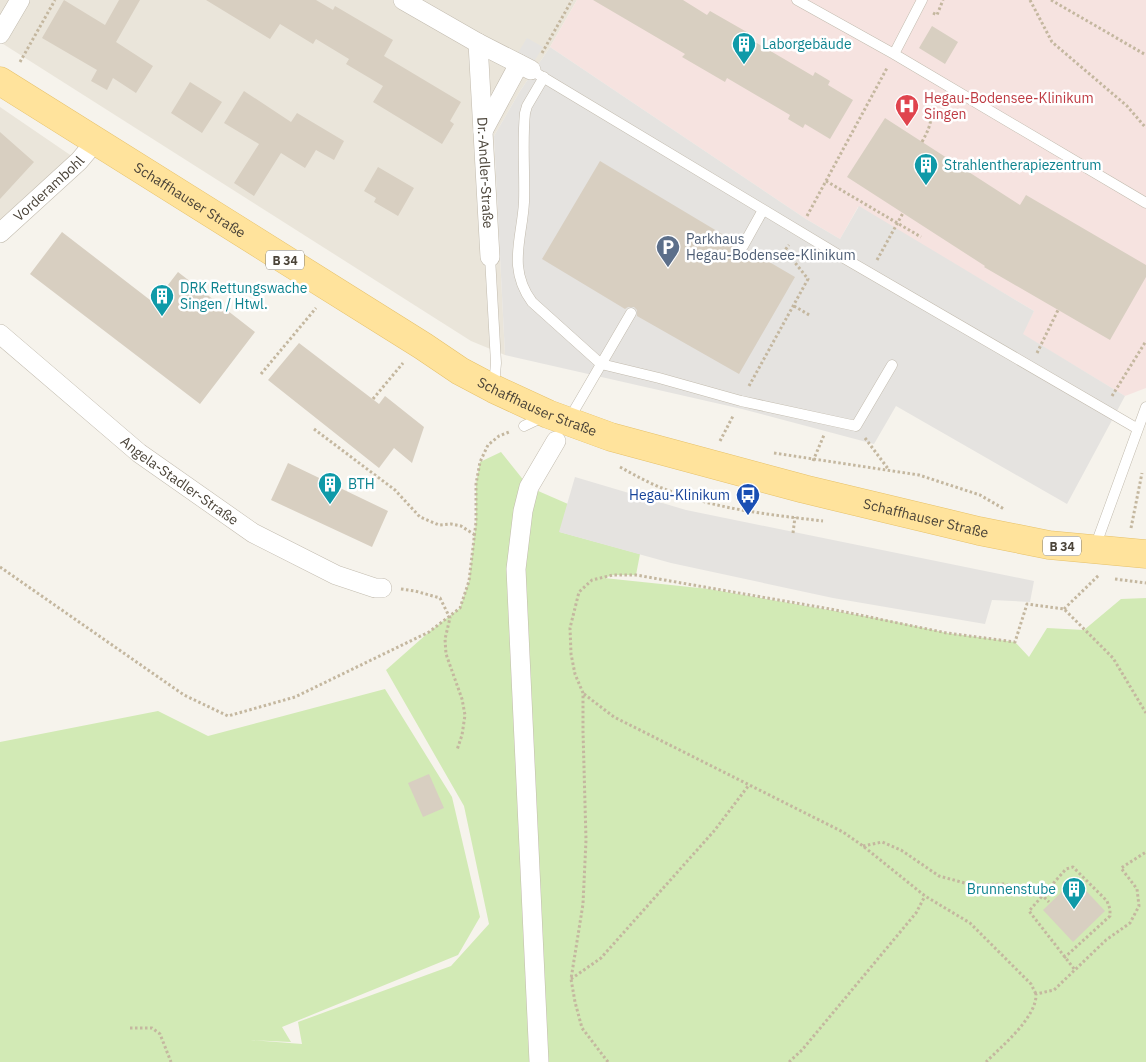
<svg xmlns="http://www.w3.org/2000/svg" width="1146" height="1062" viewBox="0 0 1146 1062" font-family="'IBM Plex Sans',sans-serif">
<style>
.residential{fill:#eae5da}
.medical{fill:#f6e3e0}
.green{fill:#d2eab5}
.parking{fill:#e5e3e0}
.building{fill:#d8cfc1}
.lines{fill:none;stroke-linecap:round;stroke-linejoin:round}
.lane-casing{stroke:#c2bbae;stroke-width:11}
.street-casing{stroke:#c2bbae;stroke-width:20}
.primary-casing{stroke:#e6c16a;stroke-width:29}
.path{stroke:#c4b79f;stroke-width:3;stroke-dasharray:2.5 2.5;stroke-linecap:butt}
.lane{stroke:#fff;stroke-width:10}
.street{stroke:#fff;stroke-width:19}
.primary{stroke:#ffe39c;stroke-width:28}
.labels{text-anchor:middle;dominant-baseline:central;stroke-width:5;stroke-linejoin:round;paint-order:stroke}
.shield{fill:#fff;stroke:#817c74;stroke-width:1}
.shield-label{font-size:12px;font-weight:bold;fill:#4b4439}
.culture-label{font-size:14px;fill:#0d838f;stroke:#fff;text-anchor:start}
.health-label{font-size:14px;fill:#be3a42;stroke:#fff;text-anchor:start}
.street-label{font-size:14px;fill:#4b4439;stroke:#fff}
.service-label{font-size:14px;fill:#4e5e75;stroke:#fff;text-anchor:start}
.transit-label{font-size:14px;fill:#164399;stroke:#fff;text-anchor:end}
</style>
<rect width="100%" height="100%" fill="#f6f3ec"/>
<path class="residential" d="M 0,0 L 577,0 L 550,47 L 520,91 L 494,136 L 505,355 L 471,341 L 0,42 Z
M 0,107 L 79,161 L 0,233 Z"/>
<path class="medical" d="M 577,0 L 1146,0 L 1146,388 L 1125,396 L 1022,334 L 1034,311 L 858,207 L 840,239 L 806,219 L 550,47 Z"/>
<path class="green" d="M 501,452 L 529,487 L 568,504 L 560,532 L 640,554 L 636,575 L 613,575 L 604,578 L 709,589 L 887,620 L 947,633 L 1015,642 L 1029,657 L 1047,628 L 1084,630 L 1121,599 L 1146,598 L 1146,1062 L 0,1062 L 0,742 L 158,711 L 208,736 L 385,689 L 452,797 L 480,917 L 458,955 L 282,1027 L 291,1042 L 250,1040 L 302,1044 L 298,1022 L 451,966 L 489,924 L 464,806 L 386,670 L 429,632 L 460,608 L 469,581 L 476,522 L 476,484 L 480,462 Z"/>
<path class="parking" d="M 527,38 L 543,47 L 532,65 L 516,56 Z
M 550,47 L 806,219 L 840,239 L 859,206 L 1034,311 L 1023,334 L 1125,396 L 1067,504 L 896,406 L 874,444 L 742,409 L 505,355 L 494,136 L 520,91 Z
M 575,477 L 686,510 L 1034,581 L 1030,602 L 992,600 L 985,624 L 833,598 L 671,563 L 559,532 Z"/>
<path class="building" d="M 64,0 L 105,25 L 119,0 L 140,0 L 116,42 L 153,66 L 136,93 L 113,78 L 107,90 L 91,81 L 97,70 L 42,38 Z
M 206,0 L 316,0 L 333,10 L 335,6 L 393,40 L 384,56 L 461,102 L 450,121 L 454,124 L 442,144 L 373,102 L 383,86 L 346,64 L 349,59 L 316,39 L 313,44 L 280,24 L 270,39 Z
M 593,0 L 683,0 L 707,15 L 710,11 L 752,35 L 750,39 L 813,76 L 815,72 L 830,81 L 828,85 L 853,100 L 830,139 L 805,124 L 803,128 L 788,119 L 790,115 L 727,78 L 725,82 L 682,57 L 685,54 Z
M 932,26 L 958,42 L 945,64 L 919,48 Z
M 190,82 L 222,102 L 202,133 L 171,113 Z
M 244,91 L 291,122 L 297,113 L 344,141 L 334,160 L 316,150 L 305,168 L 281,153 L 254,196 L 234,183 L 259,144 L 224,123 Z
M 885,118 L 1020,205 L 1026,195 L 1146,265 L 1146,277 L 1110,340 L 984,267 L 985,266 L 847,177 Z
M 0,132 L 34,162 L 0,199 Z
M 600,161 L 737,243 L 736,247 L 739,252 L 744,253 L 749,250 L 795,277 L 739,374 L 637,316 L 637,310 L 634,307 L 628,307 L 625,309 L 542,259 Z
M 378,167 L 414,188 L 398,216 L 374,202 L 376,198 L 364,191 Z
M 62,232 L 154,303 L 178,272 L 255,332 L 200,404 L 30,274 Z
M 299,343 L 379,404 L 385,396 L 424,427 L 412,463 L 394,448 L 379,468 L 268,380 Z
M 288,463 L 388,511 L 372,547 L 271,500 Z
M 429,774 L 444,808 L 423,817 L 408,783 Z
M 1075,879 L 1105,911 L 1073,942 L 1043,910 Z"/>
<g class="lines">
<g class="lane-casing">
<path id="lane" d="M 797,0 L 894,54 L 1146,203
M 894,54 L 922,0
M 531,70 L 837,254 L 1138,429
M 544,77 L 527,106 L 525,113 C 522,142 525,172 524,202 C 522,239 507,268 532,302 L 601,364 L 659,378 L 741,401 L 856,426 L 892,365
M 743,246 L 763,210
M 490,257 L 496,363 L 494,386
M 568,421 L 631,313
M 524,426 L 545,416
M 1095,547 L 1146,407"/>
</g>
<g class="street-casing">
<g id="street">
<path d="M 403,0 L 478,43 L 531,70"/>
<path d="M 0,34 L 20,0"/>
<path id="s1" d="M 478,43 L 490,257"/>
<path d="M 483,131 L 519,64"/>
<path id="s2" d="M 0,233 L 79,161 L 95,142"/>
<path id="s3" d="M 0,334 L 139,453 L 253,533 L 336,575 L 375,588 L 382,588"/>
<path d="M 539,1062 L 516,569 L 523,511 L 529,487 L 556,441"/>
</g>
</g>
<g class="primary-casing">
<g id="primary">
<path id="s4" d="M 0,81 L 423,346 L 460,371 L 494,389 L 548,414 L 611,437 L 804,489 L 979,531 L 1049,545 L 1146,554"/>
</g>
</g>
<path class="path" d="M 1030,0 L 1052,42 L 1127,106 L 1146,128
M 1051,0 L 1146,55
M 933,13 L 937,15 L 943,0
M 542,53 L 572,0
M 20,62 L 55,0
M 922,142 C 935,118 930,119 929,94
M 826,181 L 921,237
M 807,216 L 887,68
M 877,260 L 903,213
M 794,306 L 811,316
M 1037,353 L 1058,310
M 261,374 L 316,308
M 749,386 L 808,279 L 785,250 L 789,245
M 1112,396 L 1146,341
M 373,399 L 403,363
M 314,429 L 395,490 L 420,517 L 439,525 L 451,524 L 461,526 L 475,535
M 865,438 L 889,470
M 720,441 L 733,416
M 774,453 L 919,475 L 980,495 L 1004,509
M 813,461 L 824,435
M 620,467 C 638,477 656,487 676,493 C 723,510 773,515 823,521
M 1131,528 L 1142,473
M 793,533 L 795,517
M 0,567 L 184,695 L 228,716 L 295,697 L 429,632 L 460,608 L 469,581 L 476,522 L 476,484 L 480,462 L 488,445 L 499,436 L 509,432
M 1115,579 L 1146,583
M 401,589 L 415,591 L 440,598 L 450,618 L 445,639 L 446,654 L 462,699 L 465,715 L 462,735 L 457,750
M 1064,609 L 1099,575
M 584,694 L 614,717 L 843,832 L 863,846 L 925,896 L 970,923 L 1031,984 L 1036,994
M 863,846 L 882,842 L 901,850 L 939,876 L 972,885 L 1005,884 L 1043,896 L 1049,902
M 1064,958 L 1110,916 L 1110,909 L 1107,901 L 1073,867 L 1066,869 L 1029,911 L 1075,970
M 571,979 L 601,958 L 714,831 L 749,785
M 130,1028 L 152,1028 L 160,1034 L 171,1062
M 608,1062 L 582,1028 L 575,1002 L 571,979 L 583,904 L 586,840 L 583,731 L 583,693 L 575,674 L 571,654 L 570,628 L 579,592 L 592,580 L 613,575 L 636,575 L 830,609 L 947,633 L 1015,642 L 1027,604 L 1064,609 L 1113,658 L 1146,713
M 789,1062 L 802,1050 L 916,913 L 925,896
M 986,1062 C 1002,1046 1037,1017 1036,994 L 1054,990 L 1106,940 L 1130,923 L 1139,906 L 1137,889 L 1121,868 L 1146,852"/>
<use href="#lane" class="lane"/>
<use href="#street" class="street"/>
<use href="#primary" class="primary"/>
</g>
<defs>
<g id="building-pin" transform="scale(1.25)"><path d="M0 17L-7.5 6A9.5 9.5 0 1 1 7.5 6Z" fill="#0f9aa8" stroke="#fff"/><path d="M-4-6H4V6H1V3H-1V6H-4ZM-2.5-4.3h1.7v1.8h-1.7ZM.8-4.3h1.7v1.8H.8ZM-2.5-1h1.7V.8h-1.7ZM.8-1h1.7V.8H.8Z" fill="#fff"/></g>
<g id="hospital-pin" transform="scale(1.25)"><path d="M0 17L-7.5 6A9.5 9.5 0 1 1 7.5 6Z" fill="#e0444e" stroke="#fff"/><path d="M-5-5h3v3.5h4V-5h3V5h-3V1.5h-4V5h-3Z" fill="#fff"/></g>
<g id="parking-pin" transform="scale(1.25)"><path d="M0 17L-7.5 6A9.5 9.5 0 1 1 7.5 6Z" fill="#5c6f8a" stroke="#fff"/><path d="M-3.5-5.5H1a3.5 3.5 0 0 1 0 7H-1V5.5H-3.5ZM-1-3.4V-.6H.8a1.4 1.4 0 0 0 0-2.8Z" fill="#fff"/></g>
<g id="bus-pin" transform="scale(1.25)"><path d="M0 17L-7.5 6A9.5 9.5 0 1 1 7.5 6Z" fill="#1a4fb4" stroke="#fff"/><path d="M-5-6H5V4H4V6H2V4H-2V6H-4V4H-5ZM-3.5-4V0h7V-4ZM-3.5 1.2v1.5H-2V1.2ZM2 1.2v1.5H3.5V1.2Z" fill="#fff"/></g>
</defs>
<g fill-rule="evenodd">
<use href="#building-pin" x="744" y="44"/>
<use href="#hospital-pin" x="907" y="106"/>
<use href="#building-pin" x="926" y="165"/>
<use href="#parking-pin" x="668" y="247"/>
<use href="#building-pin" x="162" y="296"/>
<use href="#building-pin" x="330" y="484"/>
<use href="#bus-pin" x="748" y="495"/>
<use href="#building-pin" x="1074" y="889"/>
</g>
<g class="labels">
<g class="shield">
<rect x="266" y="250.5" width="38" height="19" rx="4"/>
<rect x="1043" y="536.5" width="38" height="19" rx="4"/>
</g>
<g class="shield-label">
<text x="285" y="260">B 34</text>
<text x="1062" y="546">B 34</text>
</g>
<g class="culture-label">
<text x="762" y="44">Laborgebäude</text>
<text x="944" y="165">Strahlentherapiezentrum</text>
<text x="180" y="288">DRK Rettungswache<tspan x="180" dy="16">Singen / Htwl.</tspan></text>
<text x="348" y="484">BTH</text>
<text x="1056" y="889" text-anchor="end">Brunnenstube</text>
</g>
<g class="health-label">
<text x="924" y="98">Hegau-Bodensee-Klinikum<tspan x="924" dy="16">Singen</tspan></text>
</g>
<g class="street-label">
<text stroke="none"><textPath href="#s1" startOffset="130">Dr.-Andler-Straße</textPath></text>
<text stroke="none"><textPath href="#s2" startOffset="66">Vorderambohl</textPath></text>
<text stroke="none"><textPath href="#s4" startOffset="224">Schaffhauser Straße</textPath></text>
<text stroke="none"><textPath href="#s4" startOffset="629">Schaffhauser Straße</textPath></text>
<text stroke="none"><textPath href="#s3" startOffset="232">Angela-Stadler-Straße</textPath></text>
<text stroke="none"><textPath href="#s4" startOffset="1034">Schaffhauser Straße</textPath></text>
</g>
<g class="service-label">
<text x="686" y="239">Parkhaus<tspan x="686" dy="16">Hegau-Bodensee-Klinikum</tspan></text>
</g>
<g class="transit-label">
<text x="730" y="495">Hegau-Klinikum</text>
</g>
</g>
</svg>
